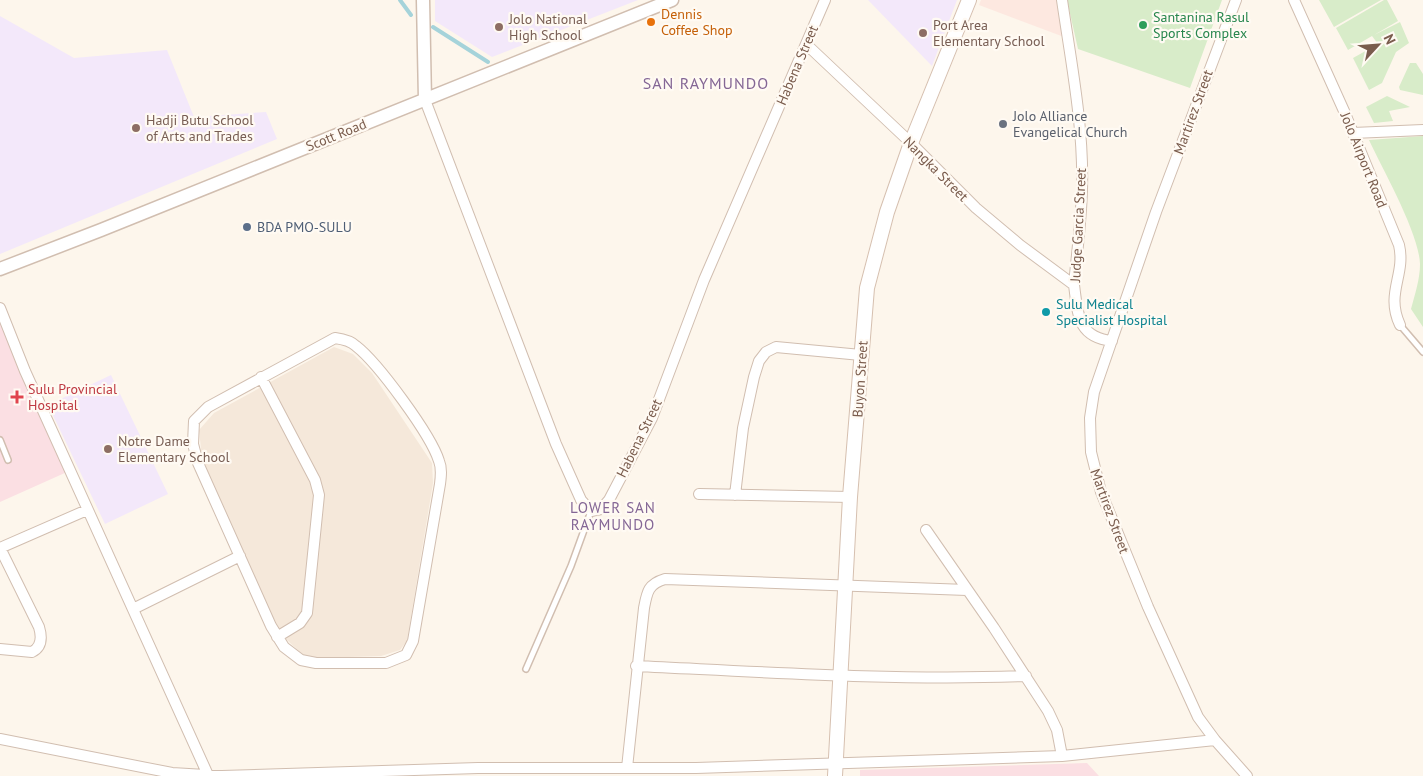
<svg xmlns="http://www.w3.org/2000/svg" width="1423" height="776" viewBox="0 0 1423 776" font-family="'PT Sans',sans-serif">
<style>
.residential{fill:#f5e8da}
.commercial{fill:#fde8e0}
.education{fill:#f3e8fa}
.medical{fill:#fbdfe3}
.green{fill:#d8ecc9}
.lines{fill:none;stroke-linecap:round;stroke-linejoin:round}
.stream{stroke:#a5d3da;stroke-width:4}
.service-casing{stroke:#d1beb0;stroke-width:8}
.minor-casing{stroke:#d1beb0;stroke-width:12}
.tertiary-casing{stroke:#d1beb0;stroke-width:15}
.secondary-casing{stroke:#d6c0b0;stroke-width:16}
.service{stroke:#fff;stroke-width:5}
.minor{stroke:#fff;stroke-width:10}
.tertiary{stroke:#fff;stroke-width:12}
.secondary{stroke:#fff;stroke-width:14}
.food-dot{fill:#e8710a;stroke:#fffaf3;stroke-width:2}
.leisure-dot{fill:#2e9e5b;stroke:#fffaf3;stroke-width:2}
.education-dot{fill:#8d6e63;stroke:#fffaf3;stroke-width:2}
.worship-dot{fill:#6b7280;stroke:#fffaf3;stroke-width:2}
.service-dot{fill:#5c6f8a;stroke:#fffaf3;stroke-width:2}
.culture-dot{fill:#0f9aa8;stroke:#fffaf3;stroke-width:2}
.health-dot{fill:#e0444e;stroke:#fffaf3;stroke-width:2}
.labels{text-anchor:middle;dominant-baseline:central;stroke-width:4.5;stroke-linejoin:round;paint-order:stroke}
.food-label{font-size:14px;fill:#c56008;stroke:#fffaf3;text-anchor:start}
.leisure-label{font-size:14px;fill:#27864d;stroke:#fffaf3;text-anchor:start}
.education-label{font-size:14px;fill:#785e54;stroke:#fffaf3;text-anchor:start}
.street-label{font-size:14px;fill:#7a5c4d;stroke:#fffaf3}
.worship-label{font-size:14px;fill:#5b616d;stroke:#fffaf3;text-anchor:start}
.service-label{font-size:14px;fill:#4e5e75;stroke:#fffaf3;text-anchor:start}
.culture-label{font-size:14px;fill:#0d838f;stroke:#fffaf3;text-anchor:start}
.health-label{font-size:14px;fill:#be3a42;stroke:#fffaf3;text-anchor:start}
.neighbourhood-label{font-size:15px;letter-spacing:1px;fill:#846695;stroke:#fffaf3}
.quarter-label{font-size:16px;letter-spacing:1px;fill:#846695;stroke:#fffaf3}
</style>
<rect width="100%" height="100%" fill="#fdf6ec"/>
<path class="residential" d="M 334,347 L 353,354 L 372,373 L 432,463 L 433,483 L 407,641 L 400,650 L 381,656 L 316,658 L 303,655 L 287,640 L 275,624 L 202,458 L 199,430 L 214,413 Z"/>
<path class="commercial" d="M 981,0 L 1057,0 L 1064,37 L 979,5 Z"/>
<path class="education" d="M 435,0 L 638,0 L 492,57 L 435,21 Z
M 868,0 L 957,0 L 932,66 Z
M 0,16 L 74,58 L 167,50 L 194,117 L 266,112 L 277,139 L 0,254 Z
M 111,375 L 168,494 L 105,524 L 48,405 Z"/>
<path class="medical" d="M 0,323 L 67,472 L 0,502 Z
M 1087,763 L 1099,776 L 860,776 L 860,770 Z"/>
<path class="green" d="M 1067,0 L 1222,0 L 1190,88 L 1078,49 Z
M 1319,0 L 1381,0 L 1334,27 Z
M 1384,0 L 1387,0 L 1398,21 L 1374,35 L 1400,22 L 1409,43 L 1396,52 L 1382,83 L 1369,90 L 1353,58 L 1378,44 L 1372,36 L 1348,50 L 1336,28 Z
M 1410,63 L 1416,63 L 1423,74 L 1423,95 L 1400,90 L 1399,87 Z
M 1387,96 L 1410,107 L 1389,111 L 1393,121 L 1374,123 L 1366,107 Z
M 1423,136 L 1423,327 L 1411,309 C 1415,294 1420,279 1420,264 C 1419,233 1383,170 1369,140 Z"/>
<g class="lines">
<path class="stream" d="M 400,0 L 411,15
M 433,27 L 488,62"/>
<g class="service-casing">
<path id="service" d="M 1400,325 L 1423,352
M 0,440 L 8,460
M 526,669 L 571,566 L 591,511"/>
</g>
<g class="minor-casing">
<path id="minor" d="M 1062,0 C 1071,62 1084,127 1082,190 C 1081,222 1077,253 1074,285 C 1078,314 1077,337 1112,341
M 1236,0 L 1156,212 L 1094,392 L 1090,418 L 1091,452 L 1101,492 L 1148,607 L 1198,717 L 1215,740 L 1247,776
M 1294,0 L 1344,111 L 1399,245 C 1406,275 1385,293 1400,325
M 806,44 L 911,143 L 976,208 L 1020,245 L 1074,285
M 425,100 L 556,444 L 581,500 L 591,511 L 601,509 L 609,500 L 652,418 L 704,280 L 825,0
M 1353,133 L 1423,130
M 0,308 L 25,371 L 208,775
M 335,338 C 342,339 351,341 356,346 C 378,363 431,435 439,461 C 442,468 441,476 440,484 L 413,641 L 406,655 L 386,663 L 316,663 L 301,660 L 284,647 L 271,626 L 198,463 L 193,444 L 194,421 L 208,407 Z
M 261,377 L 315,480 L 319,495 L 307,613 L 300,623 L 277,637
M 699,494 L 850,497
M 735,495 L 743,428 L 754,377 L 759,361 L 766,352 L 776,347 L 861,355
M 926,530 L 994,628 L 1048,711 L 1057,730 L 1062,756
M 0,548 L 87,510
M 133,609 L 240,556
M 0,649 L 32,652 C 42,647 42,637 39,627 L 0,548
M 636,666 C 764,672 898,681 1026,676
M 0,739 L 172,773 L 222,776 L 478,768 L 696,768 L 911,761 L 1062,756 L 1215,740
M 627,768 L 644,608 C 647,592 648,584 665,579 L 967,590"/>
</g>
<g class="tertiary-casing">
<path id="tertiary" d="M 423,0 L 425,100
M 0,269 L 101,230 L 672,0"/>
</g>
<g class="secondary-casing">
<path id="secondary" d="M 835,776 L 850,497 L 867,288 L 887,212 L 911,143 L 969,0"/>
</g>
<use href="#service" class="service"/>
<use href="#minor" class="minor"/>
<use href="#tertiary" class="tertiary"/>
<use href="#secondary" class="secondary"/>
</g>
<circle class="food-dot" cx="651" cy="22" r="5"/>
<circle class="leisure-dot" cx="1143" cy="25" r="5"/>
<g class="education-dot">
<circle cx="499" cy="27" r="5"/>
<circle cx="923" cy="33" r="5"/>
<circle cx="136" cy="128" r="5"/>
<circle cx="108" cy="449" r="5"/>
</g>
<circle class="worship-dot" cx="1003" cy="124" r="5"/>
<circle class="service-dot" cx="247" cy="227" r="5"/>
<circle class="culture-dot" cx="1046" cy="312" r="5"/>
<path class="health-dot" d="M14.5 389.5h5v5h5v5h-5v5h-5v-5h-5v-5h5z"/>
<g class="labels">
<g class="food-label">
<text x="661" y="14">Dennis<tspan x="661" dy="16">Coffee Shop</tspan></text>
</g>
<g class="leisure-label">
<text x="1153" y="17">Santanina Rasul<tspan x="1153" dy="16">Sports Complex</tspan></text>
</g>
<g class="education-label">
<text x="509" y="19">Jolo National<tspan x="509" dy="16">High School</tspan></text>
<text x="933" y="25">Port Area<tspan x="933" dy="16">Elementary School</tspan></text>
<text x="146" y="120">Hadji Butu School<tspan x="146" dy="16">of Arts and Trades</tspan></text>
<text x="118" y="441">Notre Dame<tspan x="118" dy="16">Elementary School</tspan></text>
</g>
<g class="street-label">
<text transform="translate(797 65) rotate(-67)">Habena Street</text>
<text transform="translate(1193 112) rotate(-70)">Martirez Street</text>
<text transform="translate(336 135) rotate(-22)">Scott Road</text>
<text transform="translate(1364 160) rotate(68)">Jolo Airport Road</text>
<text transform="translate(936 169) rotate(45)">Nangka Street</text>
<text transform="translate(1078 225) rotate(-87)">Judge Garcia Street</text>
<text transform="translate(860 379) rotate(-86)">Buyon Street</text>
<text transform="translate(639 438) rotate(-64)">Habena Street</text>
<text transform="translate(1110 511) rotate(70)">Martirez Street</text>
</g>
<g class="worship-label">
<text x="1013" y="116">Jolo Alliance<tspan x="1013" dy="16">Evangelical Church</tspan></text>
</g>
<g class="service-label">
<text x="257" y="227">BDA PMO-SULU</text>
</g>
<g class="culture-label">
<text x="1056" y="304">Sulu Medical<tspan x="1056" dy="16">Specialist Hospital</tspan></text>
</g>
<g class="health-label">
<text x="28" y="389">Sulu Provincial<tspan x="28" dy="16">Hospital</tspan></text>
</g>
<g class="neighbourhood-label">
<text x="613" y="507">LOWER SAN<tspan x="613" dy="17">RAYMUNDO</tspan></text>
</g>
<g class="quarter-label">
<text x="706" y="83">SAN RAYMUNDO</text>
</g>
</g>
<g transform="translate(1378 45) rotate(64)" stroke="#fffaf3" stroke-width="4" paint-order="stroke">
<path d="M0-4L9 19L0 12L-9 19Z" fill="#7a5c4d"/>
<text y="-8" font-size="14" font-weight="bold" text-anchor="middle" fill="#7a5c4d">N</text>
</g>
</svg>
